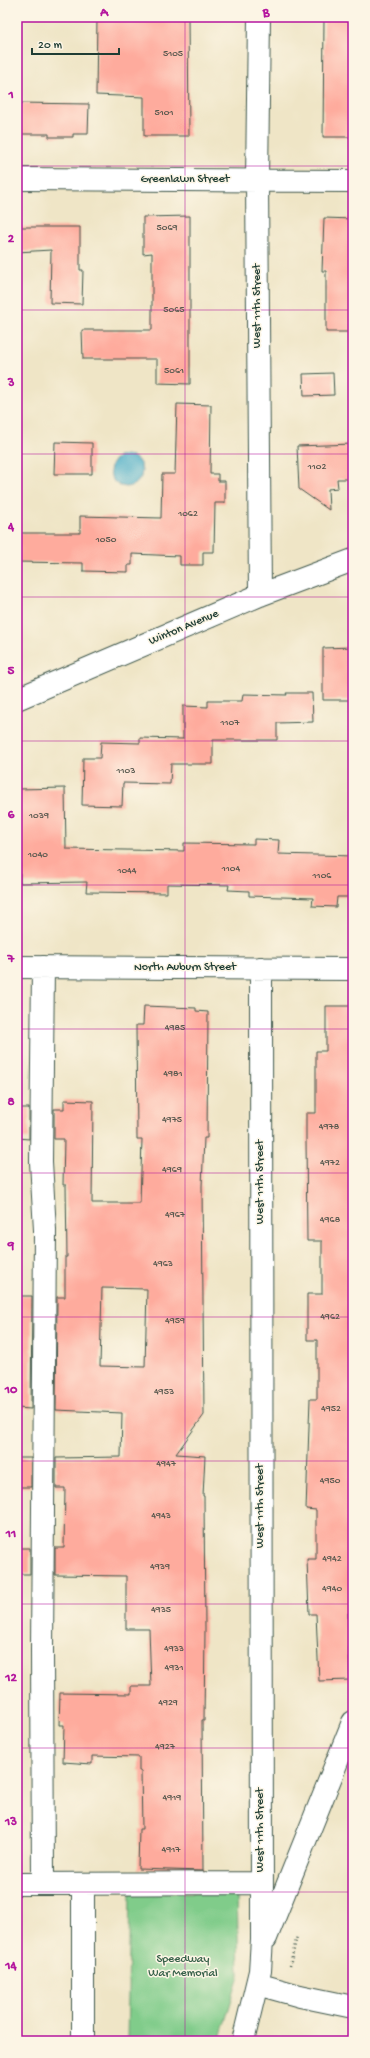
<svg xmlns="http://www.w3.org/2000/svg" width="370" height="2058" viewBox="0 0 370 2058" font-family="'Gochi Hand',sans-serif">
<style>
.green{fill:#80cc8a;stroke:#50845f}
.water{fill:#49adc8;stroke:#34757e}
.building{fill:#feab9d;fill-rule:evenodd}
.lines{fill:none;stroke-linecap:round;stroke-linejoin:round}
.minor-casing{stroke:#3e564a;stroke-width:24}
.path{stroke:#3e564a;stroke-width:2.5;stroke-dasharray:1 3;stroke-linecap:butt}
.minor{stroke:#fff;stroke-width:22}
.grid{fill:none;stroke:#b5179e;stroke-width:1;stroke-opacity:0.55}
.labels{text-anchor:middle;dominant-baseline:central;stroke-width:3;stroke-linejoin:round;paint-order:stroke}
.number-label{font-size:10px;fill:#57584e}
.street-label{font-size:12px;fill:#1f3d34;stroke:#fcf5e5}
.park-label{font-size:12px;fill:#37614a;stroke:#fcf5e5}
.neatline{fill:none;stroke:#b5179e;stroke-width:1.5}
.grid-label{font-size:13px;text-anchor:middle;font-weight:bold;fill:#b5179e}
</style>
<rect width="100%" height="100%" fill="#fcf5e5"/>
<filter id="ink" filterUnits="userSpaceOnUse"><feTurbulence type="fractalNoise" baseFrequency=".025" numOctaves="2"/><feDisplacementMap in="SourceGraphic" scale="8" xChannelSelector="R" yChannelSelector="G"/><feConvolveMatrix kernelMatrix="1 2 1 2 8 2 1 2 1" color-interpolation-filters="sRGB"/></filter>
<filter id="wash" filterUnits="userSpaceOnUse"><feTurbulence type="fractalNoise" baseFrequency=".012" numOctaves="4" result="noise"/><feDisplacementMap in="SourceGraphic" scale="16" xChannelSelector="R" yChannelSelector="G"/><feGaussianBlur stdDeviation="0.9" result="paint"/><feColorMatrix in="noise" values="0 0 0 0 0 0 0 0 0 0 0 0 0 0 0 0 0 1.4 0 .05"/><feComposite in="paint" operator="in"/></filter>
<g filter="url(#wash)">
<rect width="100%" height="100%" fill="#efe5c6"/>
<path class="green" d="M 237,1892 L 239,1976 L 219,2041 L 127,2041 L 130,1893 Z"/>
<path class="water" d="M110 471a16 16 0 1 1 32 0a16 16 0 1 1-32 0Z"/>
<g id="blocks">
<path class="building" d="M 97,17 L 188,17 L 189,136 L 144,136 L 144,97 L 96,95 Z
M 324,17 L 353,17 L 353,137 L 323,137 Z
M 17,103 L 89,104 L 88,134 L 73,134 L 73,137 L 49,137 L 49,134 L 17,134 Z
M 190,216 L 190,384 L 157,383 L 157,359 L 83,359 L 82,330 L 152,330 L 152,253 L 143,254 L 143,217 Z
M 324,218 L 353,219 L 353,332 L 326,332 L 326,271 L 322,271 Z
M 17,227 L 80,227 L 80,270 L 83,270 L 82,304 L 50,303 L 51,250 L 17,252 Z
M 333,373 L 334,395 L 304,396 L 303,374 Z
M 177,404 L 211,405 L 210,474 L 218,474 L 218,481 L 225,481 L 225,503 L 215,503 L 214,552 L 203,552 L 203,565 L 180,565 L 180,556 L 132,554 L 132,565 L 128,565 L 128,572 L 83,571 L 83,563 L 17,562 L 17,533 L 80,533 L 80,516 L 161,518 L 162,474 L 175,474 Z
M 55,442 L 92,443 L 92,474 L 54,474 Z
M 353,444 L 353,479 L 337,479 L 338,488 L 328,489 L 329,510 L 299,489 L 297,446 Z
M 353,647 L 353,700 L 323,700 L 323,648 Z
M 286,693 L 312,693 L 313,722 L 277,723 L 277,740 L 213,740 L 213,764 L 171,764 L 170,784 L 123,783 L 122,806 L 82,805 L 83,758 L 100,758 L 101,742 L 140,743 L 140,738 L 183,739 L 183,706 L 208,707 L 208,701 L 242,701 L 243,694 L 287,695 Z
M 65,788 L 66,849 L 184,851 L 184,843 L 254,844 L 254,839 L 279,840 L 278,854 L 353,856 L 353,897 L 337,897 L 336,907 L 312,906 L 313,898 L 249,896 L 249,891 L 228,890 L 229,885 L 167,884 L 167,893 L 86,892 L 87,882 L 20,883 L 19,789 Z
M 144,1006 L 196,1008 L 196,1011 L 208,1012 L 207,1138 L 204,1138 L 202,1186 L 204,1415 L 176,1454 L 205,1456 L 203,1496 L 204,1496 L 205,1629 L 204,1720 L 202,1720 L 203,1871 L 138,1869 L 139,1829 L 142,1829 L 141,1771 L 139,1771 L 139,1757 L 92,1756 L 92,1764 L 63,1762 L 64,1725 L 59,1725 L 60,1693 L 131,1694 L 131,1686 L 151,1686 L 149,1629 L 126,1629 L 126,1576 L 55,1575 L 55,1548 L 64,1548 L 65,1488 L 56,1488 L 56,1458 L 121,1457 L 122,1413 L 56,1410 L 57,1297 L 65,1297 L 65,1257 L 67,1257 L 66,1185 L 63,1185 L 64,1139 L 54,1139 L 54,1109 L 64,1109 L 64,1100 L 93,1101 L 92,1203 L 140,1203 L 142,1139 L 137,1139 L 136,1025 L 143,1025 ZM 102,1288 L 147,1289 L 145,1367 L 100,1366 Z
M 326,1006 L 353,1006 L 353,1613 L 348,1613 L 350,1680 L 319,1681 L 316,1614 L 309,1614 L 307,1559 L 316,1559 L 316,1510 L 306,1509 L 310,1399 L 317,1399 L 317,1340 L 307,1340 L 307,1294 L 322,1294 L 322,1241 L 307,1241 L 306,1138 L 306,1113 L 316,1113 L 316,1051 L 326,1051 Z
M 17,1108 L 29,1108 L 29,1139 L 17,1138 Z
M 17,1296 L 32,1296 L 31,1409 L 17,1408 Z
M 17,1458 L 31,1458 L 31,1487 L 17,1487 Z
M 17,1548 L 30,1548 L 30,1574 L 17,1574 Z"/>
</g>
</g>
<g filter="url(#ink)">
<use href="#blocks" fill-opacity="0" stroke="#3e564a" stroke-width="1"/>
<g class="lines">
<g class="minor-casing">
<path id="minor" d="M 259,17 L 257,180 L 260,595
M 17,179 L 353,181
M 17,699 L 260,595 L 353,560
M 17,967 L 353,969
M 17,1884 L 261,1883
M 43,1884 L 42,1650 L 45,1230 L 41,1162 L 43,967
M 266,1938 L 353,1722
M 257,1984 L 300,1996 L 353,2007
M 83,2041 L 83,1884
M 243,2041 L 260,1971 L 262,1939 L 261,968"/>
</g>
<path class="path" d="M 290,1966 L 297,1936"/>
<use href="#minor" class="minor"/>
</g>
</g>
<path class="grid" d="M 185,17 L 185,2041M 17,166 L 353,166M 17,310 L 353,310M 17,454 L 353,454M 17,597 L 353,597M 17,741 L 353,741M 17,885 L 353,885M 17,1029 L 353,1029M 17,1173 L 353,1173M 17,1317 L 353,1317M 17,1461 L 353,1461M 17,1604 L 353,1604M 17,1748 L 353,1748M 17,1892 L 353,1892"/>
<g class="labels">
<g class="number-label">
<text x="173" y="54">5105</text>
<text x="164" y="113">5101</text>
<text x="167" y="228">5069</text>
<text x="174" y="310">5065</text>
<text x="174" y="371">5061</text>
<text x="317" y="467">1102</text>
<text x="188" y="514">1062</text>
<text x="106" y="540">1050</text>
<text x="230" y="723">1107</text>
<text x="126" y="771">1103</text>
<text x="39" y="816">1039</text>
<text x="38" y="855">1040</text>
<text x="231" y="869">1104</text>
<text x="127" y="871">1044</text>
<text x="322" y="876">1106</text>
<text x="175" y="1028">4985</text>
<text x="173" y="1074">4981</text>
<text x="172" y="1120">4975</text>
<text x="329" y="1127">4978</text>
<text x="330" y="1163">4972</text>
<text x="172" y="1170">4969</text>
<text x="175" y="1215">4967</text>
<text x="330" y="1220">4968</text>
<text x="163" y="1264">4963</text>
<text x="330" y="1317">4962</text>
<text x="175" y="1321">4959</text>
<text x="164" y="1392">4953</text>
<text x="331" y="1409">4952</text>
<text x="166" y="1464">4947</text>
<text x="330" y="1481">4950</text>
<text x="161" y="1516">4943</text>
<text x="332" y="1559">4942</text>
<text x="160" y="1567">4939</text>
<text x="332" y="1589">4940</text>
<text x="161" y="1610">4935</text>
<text x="174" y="1649">4933</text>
<text x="174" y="1668">4931</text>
<text x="168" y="1703">4929</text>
<text x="165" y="1747">4927</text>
<text x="172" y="1798">4919</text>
<text x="171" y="1850">4917</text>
</g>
<g class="street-label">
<text x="185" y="180">Greenlawn Street</text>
<text transform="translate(258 306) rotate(-90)">West 11th Street</text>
<text transform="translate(184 628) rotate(-23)">Winton Avenue</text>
<text x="185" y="968">North Auburn Street</text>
<text transform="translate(261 1182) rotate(-90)">West 11th Street</text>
<text transform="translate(261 1506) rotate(-90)">West 11th Street</text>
<text transform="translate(261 1830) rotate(-90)">West 11th Street</text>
</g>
<g class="park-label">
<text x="183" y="1960">Speedway<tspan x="183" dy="14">War Memorial</tspan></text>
</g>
</g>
<rect width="370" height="2058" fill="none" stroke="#fcf5e5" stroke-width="44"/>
<path d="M32 48v6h87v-6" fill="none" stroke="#1f3d34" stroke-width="2"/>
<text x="38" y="48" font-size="12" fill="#1f3d34" stroke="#fcf5e5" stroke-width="3" paint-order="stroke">20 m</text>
<rect x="22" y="22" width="326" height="2014" class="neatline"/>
<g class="grid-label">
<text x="104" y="16">A</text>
<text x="266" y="16">B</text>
<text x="11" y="98">1</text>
<text x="11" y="242">2</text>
<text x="11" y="386">3</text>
<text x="11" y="530">4</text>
<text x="11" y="674">5</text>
<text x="11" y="818">6</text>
<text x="11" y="962">7</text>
<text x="11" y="1105">8</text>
<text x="11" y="1249">9</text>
<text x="11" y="1393">10</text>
<text x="11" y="1537">11</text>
<text x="11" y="1681">12</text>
<text x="11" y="1825">13</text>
<text x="11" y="1969">14</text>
</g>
</svg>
